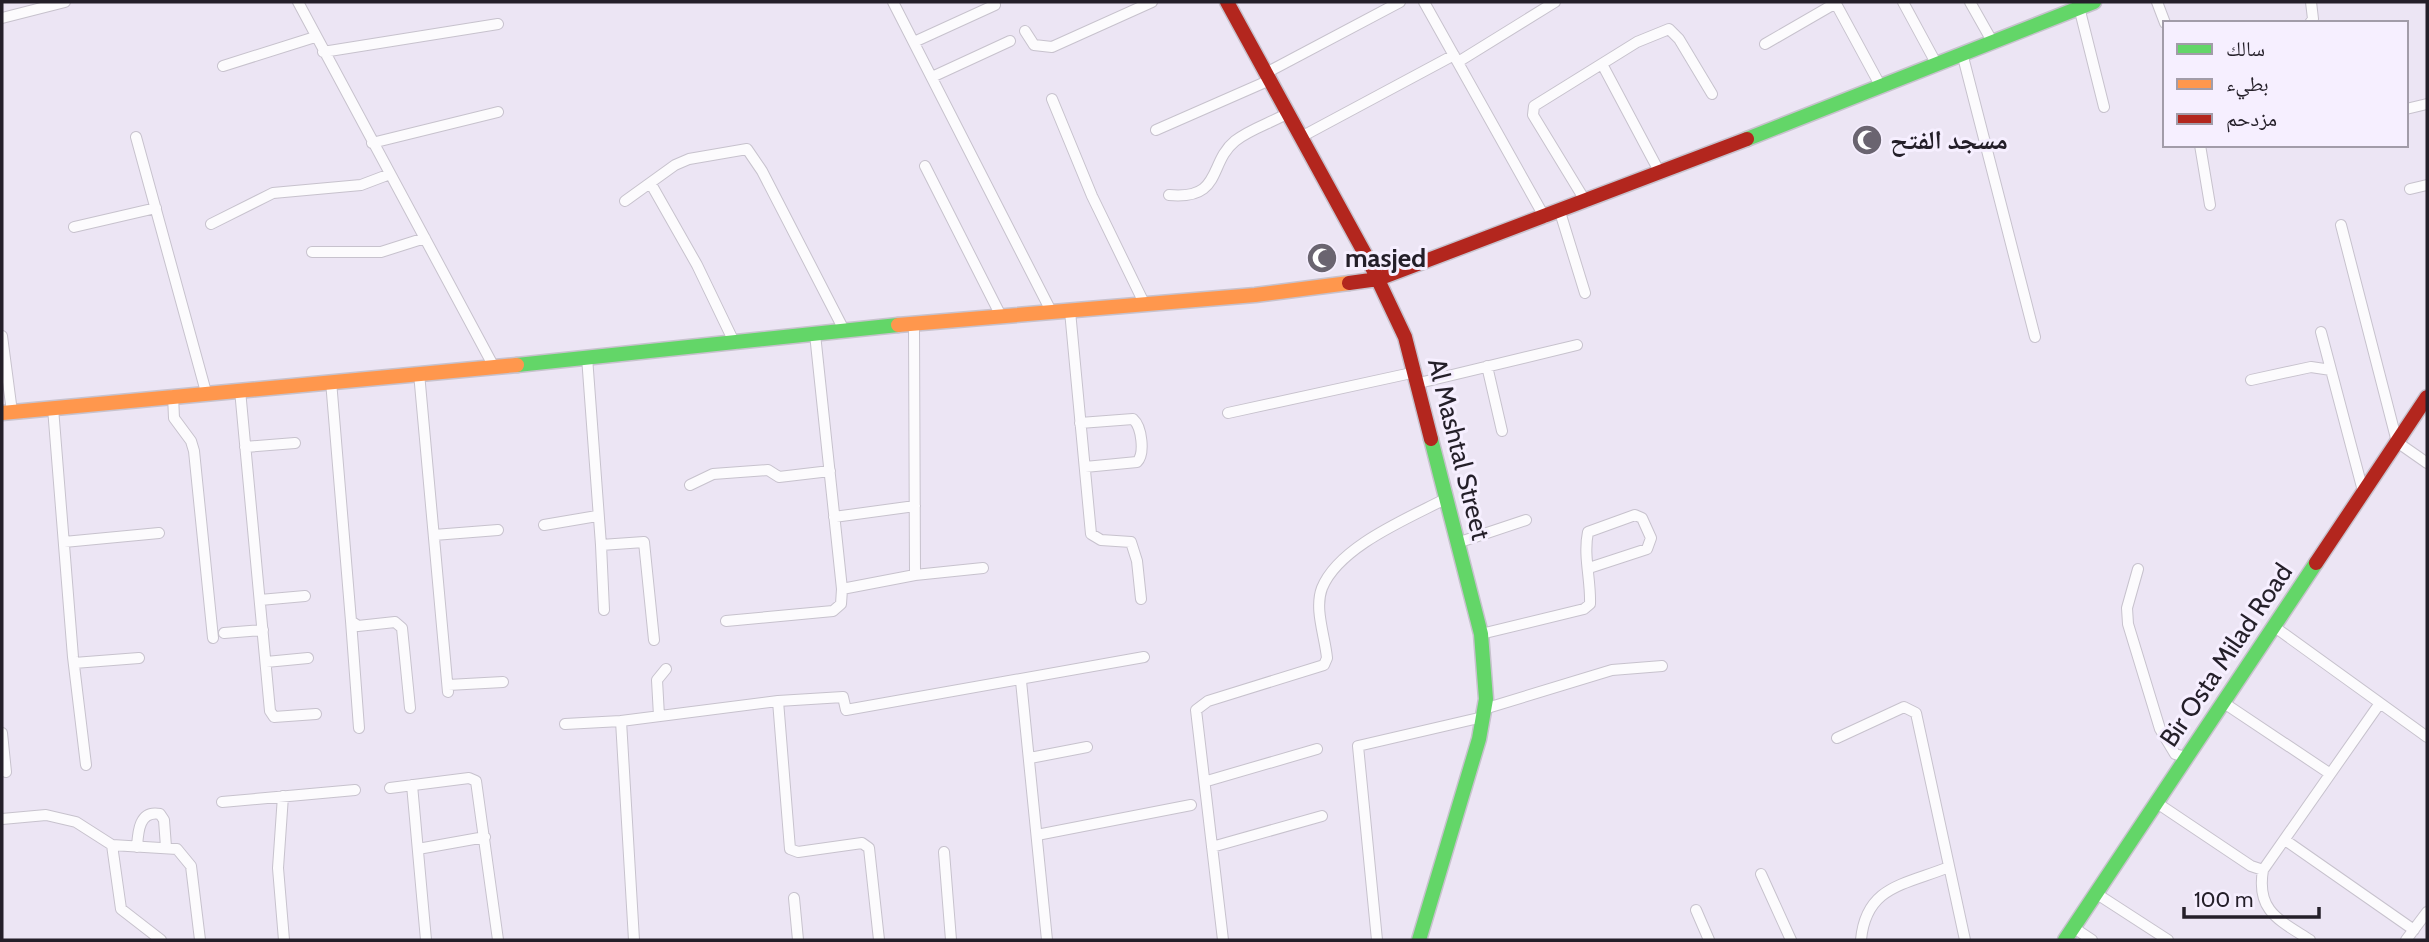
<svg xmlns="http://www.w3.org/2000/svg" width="2429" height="942" viewBox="0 0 2429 942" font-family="Cabin,'Noto Naskh Arabic',sans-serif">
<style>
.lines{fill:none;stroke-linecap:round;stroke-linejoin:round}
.street-casing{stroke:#c7c2cd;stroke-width:12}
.fast-casing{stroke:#c7c2cd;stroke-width:17}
.slow-casing{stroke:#c7c2cd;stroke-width:17}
.jam-casing{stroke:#c7c2cd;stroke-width:17}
.street{stroke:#fcfbfd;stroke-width:10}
.fast{stroke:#63d668;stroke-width:14}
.slow{stroke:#ff974d;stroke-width:14}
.jam{stroke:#b3261e;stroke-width:14}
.labels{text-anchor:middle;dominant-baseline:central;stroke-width:6;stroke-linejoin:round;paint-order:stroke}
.poi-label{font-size:26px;font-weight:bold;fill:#241f29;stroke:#f6efff;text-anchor:start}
.street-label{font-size:26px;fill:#241f29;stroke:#f6efff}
</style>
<rect width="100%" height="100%" fill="#ece5f4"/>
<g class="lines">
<g class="street-casing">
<path id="street" d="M 298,2 L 494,367
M 893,2 L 1052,313
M 1424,2 L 1545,218
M 1835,2 L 1880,85
M 1903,2 L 1936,63
M 1970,2 L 1992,41
M 2157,2 L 2165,23
M 2079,7 L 2104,107
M 2,18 L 65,2
M 2310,23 L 2313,19 L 2311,2
M 1025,31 L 1034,45 L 1052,47 L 1152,2
M 914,42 L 995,5
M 1765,44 L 1836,3
M 323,52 L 498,24
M 1962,53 L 2035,337
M 1458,62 L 1555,2
M 1602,64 L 1660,173
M 223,66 L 315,37
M 1266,73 L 1400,2
M 932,77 L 1010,41
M 1052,99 L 1092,196 L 1145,305
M 2406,109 L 2427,104
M 1156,130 L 1270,80
M 136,137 L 206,392
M 1301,137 L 1454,55
M 372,143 L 498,112
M 2200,145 L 2210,205
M 925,166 L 1002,318
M 651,184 L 697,265 L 735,344
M 2410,189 L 2427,185
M 1169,195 C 1223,200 1208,163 1235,141 C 1250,129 1271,123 1288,113
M 625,201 L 675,165 L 689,159 L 747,149 L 762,171 L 844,330
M 1586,202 L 1533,115 L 1534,106 L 1637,42 L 1669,29 L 1679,39 L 1712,94
M 1560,212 L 1585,293
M 211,224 L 273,193 L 361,185 L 390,174
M 2341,225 L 2397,442 L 2427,463
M 74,227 L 156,208
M 312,252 L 381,252 L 425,238
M 1070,311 L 1091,534 L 1101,540 L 1131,542 L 1137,561 L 1141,599
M 914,325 L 915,575 L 983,568
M 2321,332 L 2363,491
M 815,334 L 842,589
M 2,336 L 12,412
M 587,357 L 601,545 L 644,542 L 654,640
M 1487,366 L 1502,431
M 419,373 L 448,692
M 2251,380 L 2311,367 L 2331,370
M 331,381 L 351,621 L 358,626 L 395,622 L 402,628 L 410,708
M 1419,383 L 1577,345
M 240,390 L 270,711 L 274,717 L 316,714
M 173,395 L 174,418 L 191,441 L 194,451 L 213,638
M 53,408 L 73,657 L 86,765
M 1228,413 L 1416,372
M 1080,423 L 1133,419 C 1142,427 1145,454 1137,462 L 1085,467
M 245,447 L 295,443
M 690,485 L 713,474 L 768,470 L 779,477 L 830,471
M 834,517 L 915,506
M 544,525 L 597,516
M 434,535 L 498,530
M 64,542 L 159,533
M 1457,543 L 1526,520
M 601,545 L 604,610
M 2138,569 L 2127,608 L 2128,624 L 2160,729 L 2175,754 L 2186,757
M 260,600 L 305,596
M 351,621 L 359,728
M 726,621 L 833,611 L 841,604 L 842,589 L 915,575
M 2276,628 L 2427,737
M 224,633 L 263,630
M 1481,634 L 1584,609 L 1590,604 C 1591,580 1583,556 1588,532 L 1635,515 L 1642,518 L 1651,538 L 1647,549 L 1589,568
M 266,662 L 308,658
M 74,663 L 139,658
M 1021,681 L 1047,940
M 448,685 L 503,682
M 778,701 L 843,697 L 846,710 L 1144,657
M 2224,703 L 2329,773
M 1484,709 L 1612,670 L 1662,666
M 659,716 L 657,680 L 666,669
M 565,724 L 621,721
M 2,733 L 6,772
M 1837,738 L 1904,707 L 1916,713 L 1965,940
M 1030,758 L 1087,747
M 1207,781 L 1317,749
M 412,785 L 426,940
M 390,788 L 469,778 L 476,781 L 498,940
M 283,796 L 278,868 L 284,940
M 222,802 L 355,790
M 2157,803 L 2251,866 L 2263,870 L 2380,703
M 2,819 L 46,815 L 76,822 L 112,845 L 177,849 L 191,866 L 200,940
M 1037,835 L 1191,805
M 2285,840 L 2414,930
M 112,845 L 121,909 L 161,940
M 137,847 C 138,832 139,810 160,814 L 164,820 L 166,847
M 1212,847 L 1322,816
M 418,849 L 485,837
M 944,852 L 951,940
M 2263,870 C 2256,911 2279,920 2310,940
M 1761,874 L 1791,940
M 2097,894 L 2168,940
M 794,898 L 798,940
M 1696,910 L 1709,940
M 2074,928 L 2092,940
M 634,940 L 621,721 L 778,701 L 790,849 L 798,852 L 862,843 L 869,848 L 879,940
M 1223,940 L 1196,710 L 1208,701 L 1324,665 L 1327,658 C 1325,636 1314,609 1322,588 C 1339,546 1409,518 1447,498
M 1377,940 L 1358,746 L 1483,717
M 1861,940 C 1866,886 1904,885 1949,867
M 2406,940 L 2427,912"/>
</g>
<g class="fast-casing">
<path id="fast" d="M 1747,139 L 2094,2
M 517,365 L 898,325
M 1419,940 L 1479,739 L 1486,699 L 1481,634 L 1431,439
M 2065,940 L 2316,563"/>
</g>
<g class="slow-casing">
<path id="slow" d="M 898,325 L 1255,295 L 1349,283
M 2,413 L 517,365"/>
</g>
<g class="jam-casing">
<path id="jam" d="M 1227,2 L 1370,263 L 1405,337 L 1431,439
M 1349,283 L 1378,279 L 1747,139
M 2316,563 L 2427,397"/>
</g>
<use href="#street" class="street"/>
<use href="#fast" class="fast"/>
<use href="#slow" class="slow"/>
<use href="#jam" class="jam"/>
</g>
<defs>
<g id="mosque-disc" transform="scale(1.575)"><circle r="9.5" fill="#6a6470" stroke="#f6efff"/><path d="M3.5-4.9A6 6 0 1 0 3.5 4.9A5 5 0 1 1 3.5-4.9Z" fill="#fff"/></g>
</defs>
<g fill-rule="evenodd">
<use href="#mosque-disc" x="1867" y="140"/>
<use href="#mosque-disc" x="1322" y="258"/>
</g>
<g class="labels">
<g class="poi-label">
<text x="1890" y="140">مسجد الفتح</text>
<text x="1345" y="258">masjed</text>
</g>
<g class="street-label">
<text transform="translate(1459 449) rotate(76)">Al Mashtal Street</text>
<text transform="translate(2226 655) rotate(-56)">Bir Osta Milad Road</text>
</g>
</g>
<rect width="2429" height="942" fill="none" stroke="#241f29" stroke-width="7"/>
<rect x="2163" y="21" width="245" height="126" fill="#f6efff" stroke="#a29ca9" stroke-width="2"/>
<rect x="2177" y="44" width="35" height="10" fill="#63d668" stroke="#a29ca9" stroke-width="2"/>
<text x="2226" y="56" font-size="21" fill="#241f29">سالك</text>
<rect x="2177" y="79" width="35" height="10" fill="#ff974d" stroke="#a29ca9" stroke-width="2"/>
<text x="2226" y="91" font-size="21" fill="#241f29">بطيء</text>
<rect x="2177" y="114" width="35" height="10" fill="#b3261e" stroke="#a29ca9" stroke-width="2"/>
<text x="2226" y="126" font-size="21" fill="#241f29">مزدحم</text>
<path d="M2184 907v10h135v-10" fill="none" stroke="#241f29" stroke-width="3.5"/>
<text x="2194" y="907" font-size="21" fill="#241f29" stroke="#f6efff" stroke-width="5" paint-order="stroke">100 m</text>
</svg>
